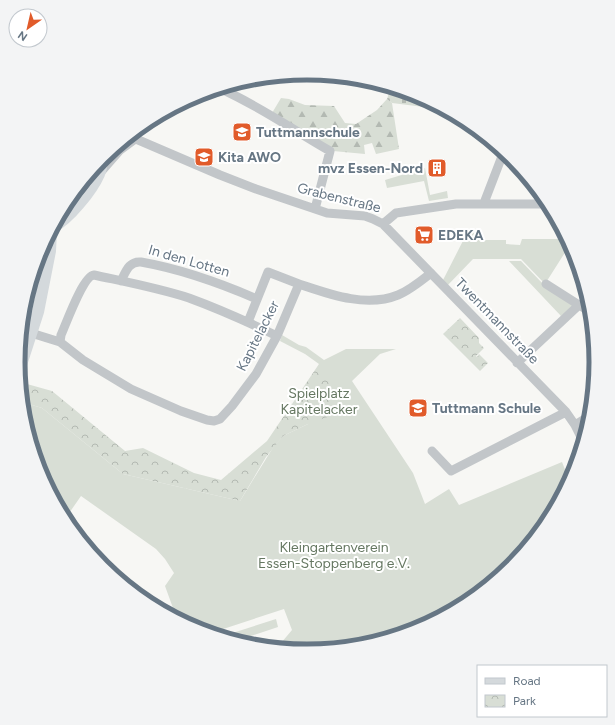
<svg xmlns="http://www.w3.org/2000/svg" width="615" height="725" viewBox="0 0 615 725" font-family="Figtree,sans-serif">
<style>
.green{fill:#d8ded5}
.forest{fill:url(#forest-firs)}
.cemetery{fill:url(#cemetery-stones)}
.park{fill:url(#park-crowns)}
.lines{fill:none;stroke-linecap:round;stroke-linejoin:round}
.minor{stroke:#c2c6c9;stroke-width:9}
.major{stroke:#d4d9dc;stroke-width:12}
.tram{stroke:#a5aab0;stroke-width:1}
.labels{text-anchor:middle;dominant-baseline:central;stroke-width:4;stroke-linejoin:round;paint-order:stroke}
.poi-label{font-size:14px;font-weight:bold;fill:#667684;stroke:#fff;text-anchor:start}
.street-label{font-size:14px;fill:#667684;stroke:#fff}
.park-label{font-size:14px;fill:#657761;stroke:#fff}
.rim{fill:none;stroke:#667684;stroke-width:5}
</style>
<defs>
<pattern id="forest-firs" width="22" height="20" patternUnits="userSpaceOnUse"><rect width="22" height="20" fill="#d8ded5"/><path d="M5 1l3.5 6h-7zM16 11l3.5 6h-7z" fill="#b3b9b2"/></pattern>
<pattern id="cemetery-stones" width="16" height="16" patternUnits="userSpaceOnUse"><rect width="16" height="16" fill="#d8ded5"/><path d="M2 7V4a2 2 0 0 1 4 0v3zM10 15v-3a2 2 0 0 1 4 0v3z" fill="#b3b9b2"/></pattern>
<pattern id="park-crowns" width="20" height="18" patternUnits="userSpaceOnUse"><rect width="20" height="18" fill="#d8ded5"/><path d="M2 6a3 3 0 1 1 6 0M12 15a3 3 0 1 1 6 0" fill="none" stroke="#b3b9b2"/></pattern>
</defs>
<rect width="100%" height="100%" fill="#f7f7f4"/>
<path class="green" d="M 425,168 L 430,195 L 447,191 L 448,198 L 429,201 L 424,181 L 387,188 L 385,180 Z
M 468,231 L 482,235 L 482,240 L 506,240 L 506,244 L 520,245 L 522,239 L 568,239 L 571,243 L 545,284 L 521,259 L 473,259 L 446,287 L 442,282 Z
M 509,261 L 521,261 L 544,285 L 576,305 L 561,316 Z
M 282,335 L 299,345 L 306,347 L 324,360 L 346,349 L 396,349 L 380,354 L 352,381 L 413,473 L 425,504 L 449,489 L 459,505 L 562,462 L 570,482 L 548,524 L 512,567 L 468,603 L 418,630 L 364,646 L 307,652 L 276,649 L 292,630 L 284,609 L 208,634 L 197,630 L 170,615 L 173,608 L 165,586 L 174,573 L 165,559 L 156,549 L 81,496 L 65,519 L 64,517 L 40,473 L 24,419 L 22,402 L 42,408 L 123,474 L 240,501 L 274,446 L 283,436 L 308,424 L 319,364 L 305,354 L 280,341 Z
M 276,619 L 278,627 L 248,637 L 251,646 L 220,637 Z"/>
<path class="forest" d="M 281,98 L 289,99 L 305,105 L 334,106 L 345,123 L 356,124 L 377,110 L 387,99 L 392,103 L 399,149 L 376,154 L 372,143 L 364,145 L 365,154 L 333,151 L 272,113 Z"/>
<path class="cemetery" d="M 391,87 L 418,95 L 433,103 L 432,108 L 392,103 L 387,99 Z"/>
<path class="park" d="M 460,318 L 479,338 L 479,343 L 484,348 L 476,356 L 477,357 L 479,354 L 488,363 L 480,371 L 443,334 Z
M 319,364 L 344,411 L 308,424 L 283,436 L 266,457 L 240,501 L 123,474 L 42,408 L 22,402 L 27,384 L 52,391 L 125,451 L 143,448 L 194,473 L 221,480 L 267,441 Z"/>
<g class="lines">
<path class="minor" d="M 219,88 C 258,105 293,130 330,151 L 315,209
M 129,136 L 220,175 L 256,189 L 327,213 L 365,216 L 373,219 L 383,224 L 566,412 L 575,425 L 584,443
M 99,174 L 120,150 L 135,139
M 484,203 L 504,151
M 383,224 L 396,213 L 456,204 L 549,204
M 121,281 C 126,271 129,261 141,262 C 181,269 220,283 257,299
M 546,284 L 579,305
M 248,322 L 268,272 L 299,284
M 31,333 L 60,342 L 83,360 L 131,389 L 181,411 L 207,420 L 214,421 L 220,419 L 232,406 L 256,374 L 277,336 L 299,284 C 329,294 366,308 398,295 C 410,290 421,281 431,273
M 60,342 L 61,335 C 66,324 83,276 94,275 C 126,282 158,288 189,298 C 219,309 248,322 277,336
M 517,363 L 579,305 L 592,313
M 575,425 L 583,420 L 591,419
M 432,451 L 451,471 L 566,412"/>
<path class="major" d="M 67,201 L 76,192 L 91,172
M 53,227 C 69,219 92,190 99,174 C 101,169 102,163 102,158
M 19,371 L 38,312 L 50,251 L 51,231"/>
<path class="tram" d="M 59,216 C 79,201 96,182 103,158"/>
</g>
<defs>
<g id="school-square" transform="scale(1)"><rect x="-9" y="-9" width="18" height="18" rx="4" fill="#e15b2a" stroke="#fff"/><path d="M0-5L7-2L0 1L-7-2ZM-4 1L0 2.5L4 1V4Q0 6-4 4Z" fill="#fff"/></g>
<g id="building-square" transform="scale(1)"><rect x="-9" y="-9" width="18" height="18" rx="4" fill="#e15b2a" stroke="#fff"/><path d="M-4-6H4V6H1V3H-1V6H-4ZM-2.5-4.3h1.7v1.8h-1.7ZM.8-4.3h1.7v1.8H.8ZM-2.5-1h1.7V.8h-1.7ZM.8-1h1.7V.8H.8Z" fill="#fff"/></g>
<g id="supermarket-square" transform="scale(1)"><rect x="-9" y="-9" width="18" height="18" rx="4" fill="#e15b2a" stroke="#fff"/><path d="M-6-5.5h2.5l.6 2H6L4.5 2H-2.5L-4.4-4H-6ZM-1.5 3.2a1.3 1.3 0 1 0 .1 0ZM3 3.2a1.3 1.3 0 1 0 .1 0Z" fill="#fff"/></g>
</defs>
<g fill-rule="evenodd">
<use href="#school-square" x="242" y="132"/>
<use href="#school-square" x="204" y="157"/>
<use href="#building-square" x="437" y="168"/>
<use href="#supermarket-square" x="424" y="235"/>
<use href="#school-square" x="418" y="408"/>
</g>
<g class="labels">
<g class="poi-label">
<text x="256" y="132">Tuttmannschule</text>
<text x="218" y="157">Kita AWO</text>
<text x="423" y="168" text-anchor="end">mvz Essen-Nord</text>
<text x="438" y="235">EDEKA</text>
<text x="432" y="408">Tuttmann Schule</text>
</g>
<g class="street-label">
<text transform="translate(339 198) rotate(14)">Grabenstraße</text>
<text transform="translate(189 261) rotate(16)">In den Lotten</text>
<text transform="translate(497 321) rotate(46)">Twentmannstraße</text>
<text transform="translate(258 336) rotate(-63)">Kapitelacker</text>
</g>
<g class="park-label">
<text x="319" y="393">Spielplatz<tspan x="319" dy="16">Kapitelacker</tspan></text>
<text x="334" y="547">Kleingartenverein<tspan x="334" dy="16">Essen-Stoppenberg e.V.</tspan></text>
</g>
</g>
<path d="M0 0H615V725H0ZM25 362a282 282 0 1 1 564 0a282 282 0 1 1-564 0Z" fill="#f3f4f5" fill-rule="evenodd"/>
<path class="rim" d="M25 362a282 282 0 1 1 564 0a282 282 0 1 1-564 0Z"/>
<rect x="477" y="665" width="130" height="52" fill="#ffffff" stroke="#c2c8ce"/>
<rect x="485" y="678" width="20" height="6" fill="#d4d9dc" stroke="#c2c8ce"/>
<text x="513" y="685" font-size="12" fill="#667684">Road</text>
<rect x="485" y="695" width="20" height="12" fill="url(#park-crowns)" stroke="#c2c8ce"/>
<text x="513" y="705" font-size="12" fill="#667684">Park</text>
<g transform="translate(28 28) rotate(214)"><circle r="19" fill="#ffffff" stroke="#c2c8ce"/>
<path d="M0-3L7 15L0 10L-7 15Z" fill="#e15b2a"/>
<text y="-6" font-size="11" font-weight="bold" text-anchor="middle" fill="#667684">N</text>
</g>
</svg>
